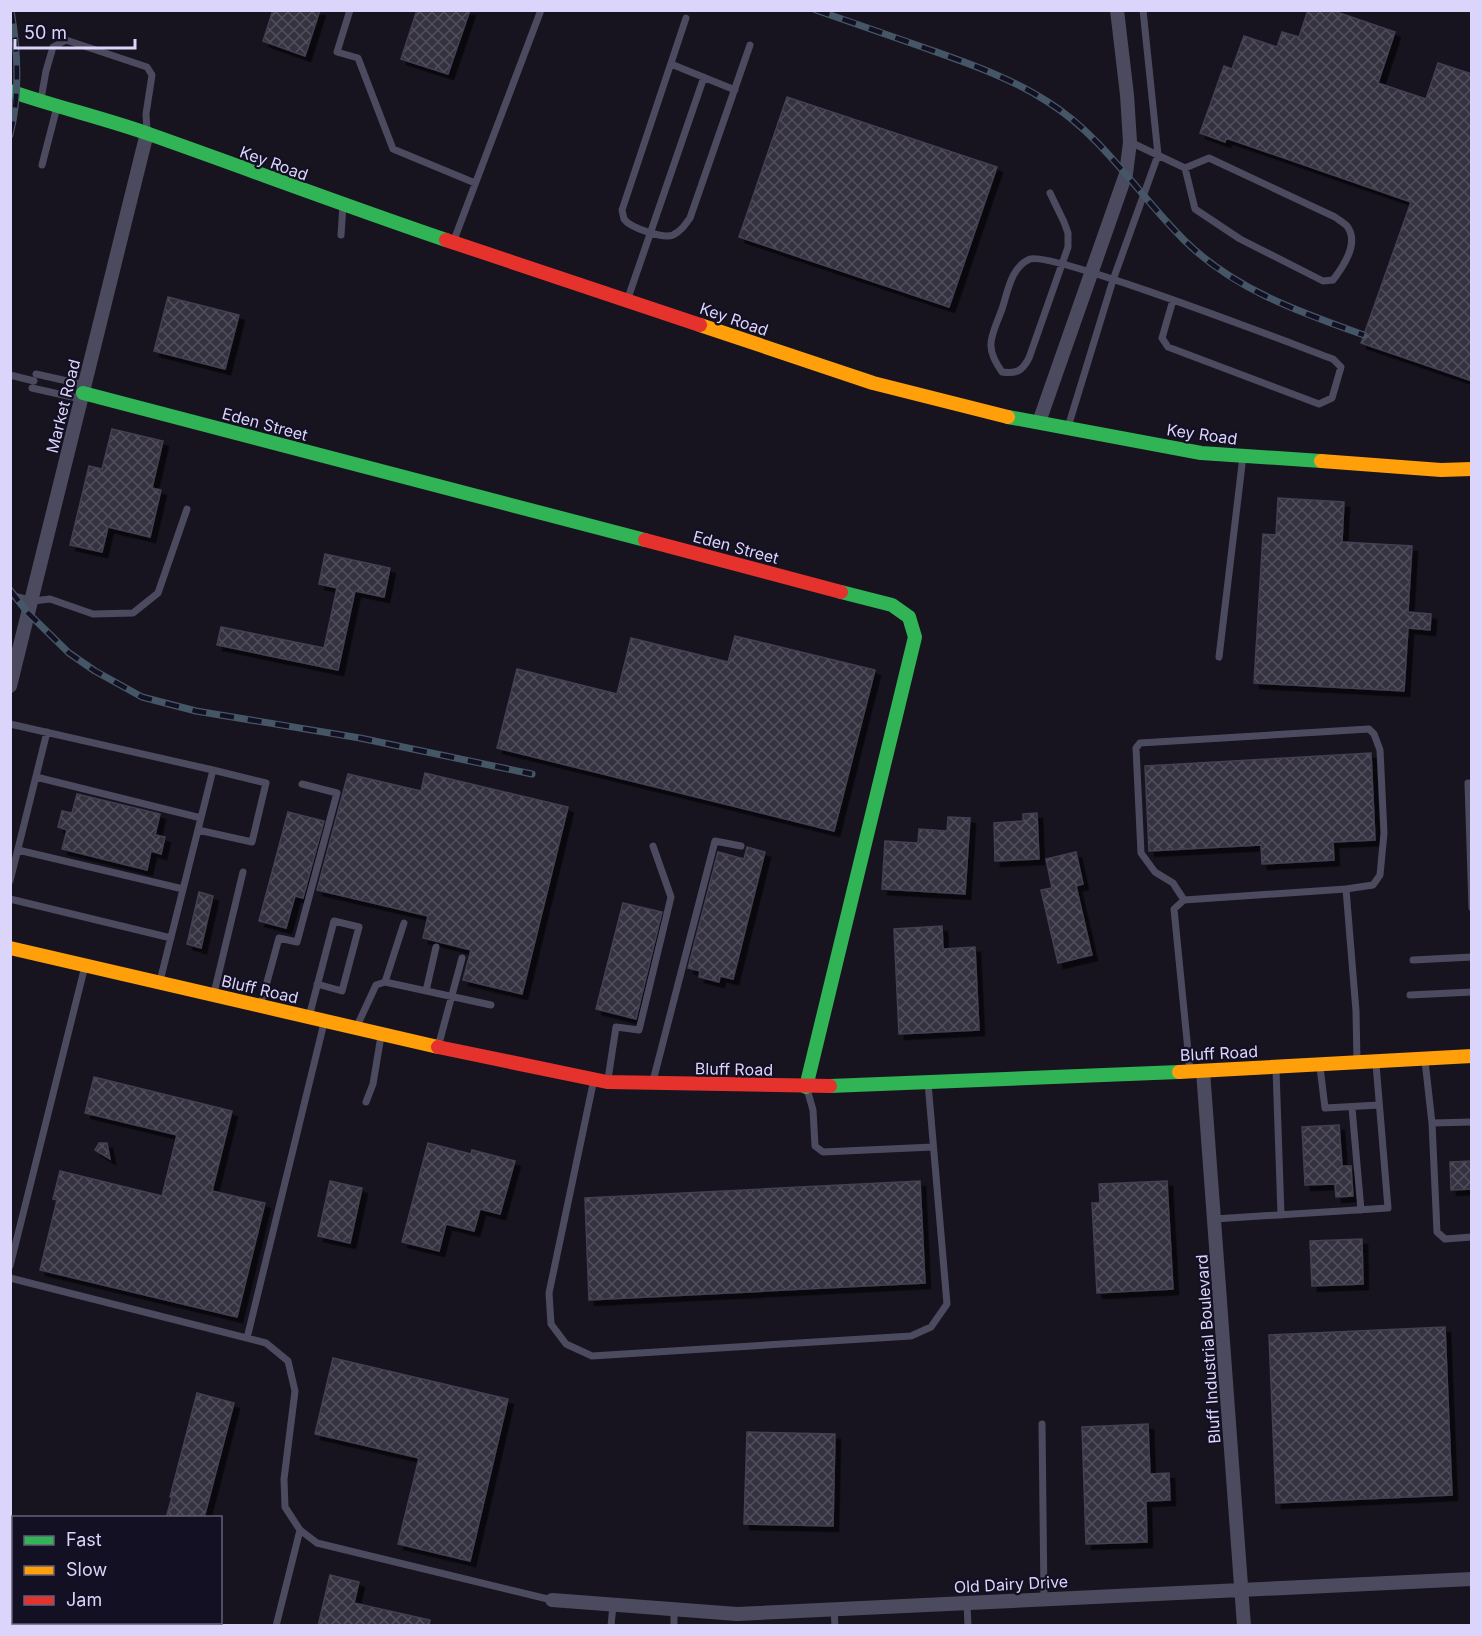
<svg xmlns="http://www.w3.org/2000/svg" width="1482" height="1636" viewBox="0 0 1482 1636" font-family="Inter,sans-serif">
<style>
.building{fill:url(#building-cross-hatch);stroke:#433f52;stroke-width:1.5;filter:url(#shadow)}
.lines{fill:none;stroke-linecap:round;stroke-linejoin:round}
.lane{stroke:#4c4a5f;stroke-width:7}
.street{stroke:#4c4a5f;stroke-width:14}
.fast{stroke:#30b455;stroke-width:14}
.slow{stroke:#ff9f0a;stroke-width:14}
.jam{stroke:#e5322d;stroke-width:14}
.rail-casing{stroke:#455767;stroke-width:7}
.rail{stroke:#141023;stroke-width:4.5;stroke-dasharray:14;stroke-linecap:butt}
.labels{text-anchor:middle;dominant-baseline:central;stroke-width:4.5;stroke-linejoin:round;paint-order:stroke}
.street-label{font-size:16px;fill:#dbd5fc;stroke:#141023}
</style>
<defs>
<pattern id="building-cross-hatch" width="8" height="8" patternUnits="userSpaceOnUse" patternTransform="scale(1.5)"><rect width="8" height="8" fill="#353241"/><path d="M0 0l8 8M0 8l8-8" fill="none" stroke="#524f5d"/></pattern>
<filter id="shadow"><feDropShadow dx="5.5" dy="5.5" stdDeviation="0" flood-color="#0009"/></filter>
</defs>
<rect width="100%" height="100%" fill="#17141f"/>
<path class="building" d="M 273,10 L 320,10 L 305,56 L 263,41 Z
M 417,10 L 470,10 L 448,74 L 401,59 Z
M 1308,10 L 1331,10 L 1395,32 L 1378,83 L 1426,99 L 1438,63 L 1472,74 L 1472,381 L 1361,343 L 1411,202 L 1226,138 L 1225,142 L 1200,133 L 1224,66 L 1232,69 L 1244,36 L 1277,47 L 1282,32 L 1299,37 Z
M 787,97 L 997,167 L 949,307 L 739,237 Z
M 168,297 L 239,315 L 225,369 L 154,351 Z
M 112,429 L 163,441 L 152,488 L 161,490 L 150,537 L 108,527 L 102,552 L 70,545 L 89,466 L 102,469 Z
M 1278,498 L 1344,502 L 1342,542 L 1412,546 L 1408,612 L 1431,614 L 1430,630 L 1408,628 L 1404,691 L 1254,683 L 1263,534 L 1276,535 Z
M 325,554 L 390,568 L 384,597 L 355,591 L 338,670 L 217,645 L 221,627 L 324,648 L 337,588 L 319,584 Z
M 735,636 L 875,670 L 834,831 L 497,748 L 517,669 L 617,694 L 631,638 L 728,662 Z
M 1371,753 L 1375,840 L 1333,842 L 1334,860 L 1262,864 L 1261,845 L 1149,851 L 1145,766 Z
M 425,773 L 568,807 L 522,994 L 463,980 L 471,950 L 423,938 L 428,916 L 317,890 L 348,774 L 421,791 Z
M 77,794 L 160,814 L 155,835 L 165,837 L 161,854 L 151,851 L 147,870 L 62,849 L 67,830 L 58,827 L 62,811 L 72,813 Z
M 288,812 L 324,821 L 303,898 L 295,896 L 286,928 L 259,921 Z
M 1037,813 L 1039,859 L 995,861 L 994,823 L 1023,821 L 1023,814 Z
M 948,817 L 970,818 L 965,894 L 882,889 L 885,841 L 918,843 L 919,829 L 947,831 Z
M 747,847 L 765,852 L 733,979 L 720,976 L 719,982 L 699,977 L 700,971 L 688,968 L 718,852 L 744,859 Z
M 1076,852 L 1083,884 L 1076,886 L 1092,955 L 1058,963 L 1041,890 L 1052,888 L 1046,859 Z
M 199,892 L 213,896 L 201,948 L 187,944 Z
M 623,903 L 662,912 L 636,1019 L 596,1009 Z
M 942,926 L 943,949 L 975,947 L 979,1030 L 899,1034 L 894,929 Z
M 94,1077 L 232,1111 L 212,1191 L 265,1203 L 237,1317 L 40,1270 L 57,1200 L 53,1199 L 60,1171 L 162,1196 L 177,1135 L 85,1113 Z
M 1339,1125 L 1342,1166 L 1351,1166 L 1353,1196 L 1336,1197 L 1335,1184 L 1305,1185 L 1302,1127 Z
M 99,1143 L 107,1143 L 110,1159 L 95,1150 Z
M 428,1143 L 471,1154 L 472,1150 L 515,1161 L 500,1214 L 480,1209 L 474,1231 L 446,1224 L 439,1251 L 402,1242 Z
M 1472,1161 L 1472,1189 L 1451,1190 L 1450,1162 Z
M 330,1181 L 362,1188 L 350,1243 L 318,1236 Z
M 920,1181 L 925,1283 L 589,1300 L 585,1198 Z
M 1167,1181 L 1173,1289 L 1097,1293 L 1092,1203 L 1100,1203 L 1099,1184 Z
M 1362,1239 L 1363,1284 L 1312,1286 L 1310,1241 Z
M 1445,1327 L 1452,1495 L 1276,1503 L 1269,1335 Z
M 333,1358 L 508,1399 L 470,1561 L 398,1544 L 419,1458 L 315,1434 Z
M 197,1393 L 234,1403 L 204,1518 L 166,1518 L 172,1497 L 170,1497 Z
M 1148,1424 L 1150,1474 L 1169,1473 L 1170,1500 L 1146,1501 L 1147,1542 L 1086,1544 L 1082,1427 Z
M 747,1432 L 835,1434 L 833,1526 L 744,1524 Z
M 330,1575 L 359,1582 L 354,1603 L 430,1620 L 429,1626 L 318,1626 Z"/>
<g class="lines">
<path class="lane" d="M 350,10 L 337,52 L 358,58 L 393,149 L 475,183
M 686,18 L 622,210 C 622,210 624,219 624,219 C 630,228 664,239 673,235 C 681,231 685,225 690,218 L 750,45
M 671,64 L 735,90
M 41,99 L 46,71 L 53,47 L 66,40 L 147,67 L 152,75 L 146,114 L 147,131
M 1130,142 L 1185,168 L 1209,158 L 1335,217 C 1339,220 1344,223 1347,226 C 1360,243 1343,267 1333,280 L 1323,281 L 1240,239 L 1195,209 L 1185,168
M 42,165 L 57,107
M 1050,193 L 1064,222 L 1068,233 L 1068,247 L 1029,358 C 1022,371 1017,374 1002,372 C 983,345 992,337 1002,309 C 1008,291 1011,267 1030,259 C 1053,251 1295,345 1333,359 L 1341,367 L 1332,398 L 1319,404 L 1168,347 L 1162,338 L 1173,300
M 341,235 L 343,205
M 454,240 L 541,10
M 628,298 L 704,77
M 36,374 L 85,385
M 10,375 L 34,381
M 32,388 L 81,399
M 1068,427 L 1113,280 L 1158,155 L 1143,10
M 10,595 L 33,601 L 50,599 L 93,614 L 133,613 L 158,593 L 187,509
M 1219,657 L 1243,456
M 10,724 L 213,770 L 160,981
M 36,777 L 201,818
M 1468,783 L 1472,908
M 198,830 L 252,842 L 266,783 L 213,770
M 18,850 L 183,889
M 10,881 L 47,732
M 10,899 L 171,938
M 1184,900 L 1173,883 L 1155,872 L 1141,853 L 1136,748 L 1140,743 L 1369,729 L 1374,734 L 1380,750 L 1384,833 L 1380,875 L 1373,885 L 1346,889
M 1413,960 L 1472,957
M 385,982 L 491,1005
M 426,991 L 436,947
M 214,993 L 243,872
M 1410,995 L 1472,992
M 261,1004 L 279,938 L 297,942 L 337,793 L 302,784
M 309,1017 L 334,921 L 359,927 L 342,991 L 317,984
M 357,1026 L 376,985 L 385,982 L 404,923
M 438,1047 L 462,958
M 1425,1061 L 1432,1123 L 1437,1232 L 1445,1239 L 1472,1237
M 1320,1067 L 1325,1108 L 1379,1105
M 1276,1069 L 1281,1215
M 1190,1071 L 1174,909 L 1184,900 L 1346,889 L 1356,1011 L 1357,1061
M 594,1079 L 549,1293 L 551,1324 L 566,1344 L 592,1356 L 911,1336 L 931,1327 L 947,1304 L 928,1083
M 608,1079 L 616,1027 L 639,1030 L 671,897 L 653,846
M 653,1081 L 715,841 L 741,846
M 807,1089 L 813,1110 L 815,1146 L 823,1152 L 933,1147
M 366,1102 L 373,1084 L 381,1036
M 1352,1108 L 1361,1210
M 1432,1123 L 1472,1122
M 1214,1219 L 1388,1208 L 1376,1064
M 10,1266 L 85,966
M 10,1278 L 266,1343 L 288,1361 L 295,1391 L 284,1479 L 285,1507 L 300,1530 L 317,1543 L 552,1600
M 247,1338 L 324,1023
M 1042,1424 L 1044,1599
M 967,1603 L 968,1626
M 674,1609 L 674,1626
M 834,1609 L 835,1626
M 10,1618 L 14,1618
M 29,1622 L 40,1626
M 276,1626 L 300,1530
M 611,1626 L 613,1605"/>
<path class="street" d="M 1039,422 L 1126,174 L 1130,142 L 1127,95 L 1117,10
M 10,686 L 147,133
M 1203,1071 L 1244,1626
M 552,1600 L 737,1614 L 1472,1579"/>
<path class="fast" d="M 10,91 C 56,107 104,118 149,134 C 248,169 346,206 446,240
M 83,393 L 645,540
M 1008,417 L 1201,453 L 1321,461
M 830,1086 L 1179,1072
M 806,1087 L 915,637 L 909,617 L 892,605 L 841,592"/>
<path class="slow" d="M 700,325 L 873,383 L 1008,417
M 1321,461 L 1441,470 L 1472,469
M 10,948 L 438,1047
M 1179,1072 L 1472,1056"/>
<path class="jam" d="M 446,240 L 700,325
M 645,540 L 841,592
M 438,1047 L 607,1082 L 830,1086"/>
<g class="rail-casing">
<path id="rail" d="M 816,10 C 854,23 891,36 928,49 C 970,64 1011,78 1048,102 C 1104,137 1139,196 1185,241 C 1235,290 1300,312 1364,335
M 10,135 C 20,95 18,51 11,10
M 10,590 L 28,613 L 69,653 L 95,671 L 142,697 L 196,711 L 360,738 L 532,774"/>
</g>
<use href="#rail" class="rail"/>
</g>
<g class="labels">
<g class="street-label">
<text transform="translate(274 163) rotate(20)">Key Road</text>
<text transform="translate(734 319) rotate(19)">Key Road</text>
<text transform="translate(63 406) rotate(-76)">Market Road</text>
<text transform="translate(265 424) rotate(15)">Eden Street</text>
<text transform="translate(1202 434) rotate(8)">Key Road</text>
<text transform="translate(736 547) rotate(15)">Eden Street</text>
<text transform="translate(260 989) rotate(13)">Bluff Road</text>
<text transform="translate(1219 1053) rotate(-3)">Bluff Road</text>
<text transform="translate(734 1069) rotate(1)">Bluff Road</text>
<text transform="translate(1208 1349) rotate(-94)">Bluff Industrial Boulevard</text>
<text transform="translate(1011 1584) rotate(-3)">Old Dairy Drive</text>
</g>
</g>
<rect width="1482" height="1636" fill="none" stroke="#dbd5fc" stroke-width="24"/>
<rect x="12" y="1516" width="210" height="108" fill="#141023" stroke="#645f7a" stroke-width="1.5"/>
<rect x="24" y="1536" width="30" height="9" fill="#30b455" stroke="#645f7a" stroke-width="1.5"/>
<text x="66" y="1546" font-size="18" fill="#dbd5fc">Fast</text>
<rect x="24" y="1566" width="30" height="9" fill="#ff9f0a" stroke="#645f7a" stroke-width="1.5"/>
<text x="66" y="1576" font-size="18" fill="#dbd5fc">Slow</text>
<rect x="24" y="1596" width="30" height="9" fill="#e5322d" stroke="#645f7a" stroke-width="1.5"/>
<text x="66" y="1606" font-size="18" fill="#dbd5fc">Jam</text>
<path d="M15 39v9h120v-9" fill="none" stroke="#dbd5fc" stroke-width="3"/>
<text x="24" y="39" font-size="18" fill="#dbd5fc" stroke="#141023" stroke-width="4.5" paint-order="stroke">50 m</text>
</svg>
